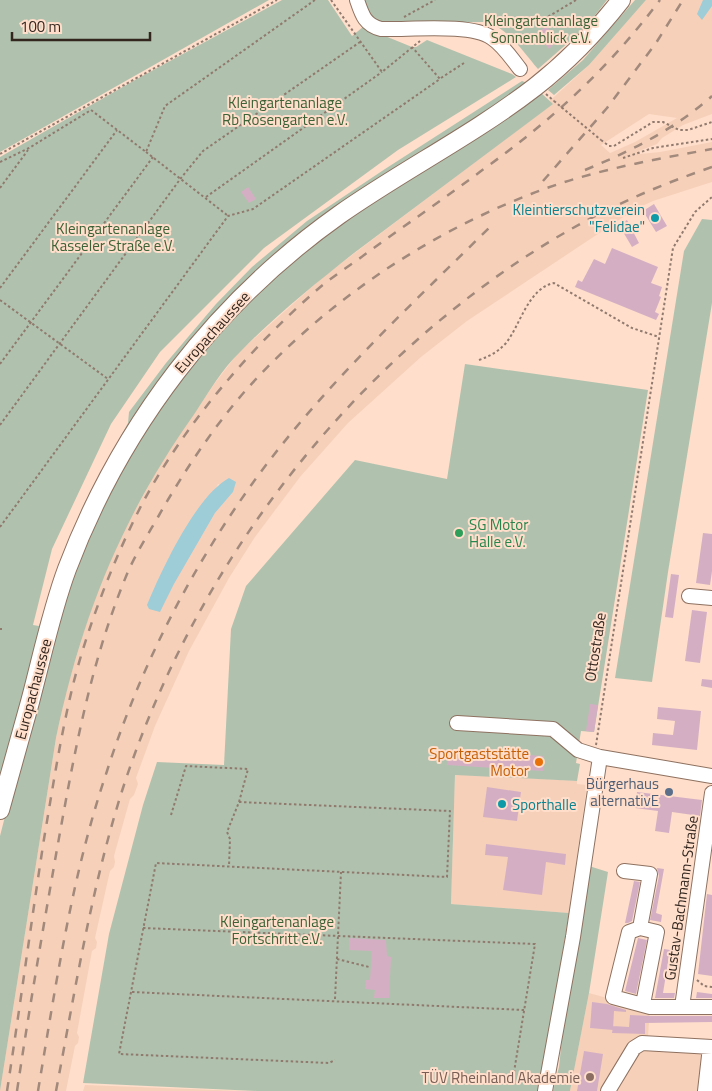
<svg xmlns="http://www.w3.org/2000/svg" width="712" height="1091" viewBox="0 0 712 1091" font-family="'Titillium Web',sans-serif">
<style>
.built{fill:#f7d0b9;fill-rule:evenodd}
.green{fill:#b0c2ae}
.water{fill:#9eccd7}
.building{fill:#d4afc3}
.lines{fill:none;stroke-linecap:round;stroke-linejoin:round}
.minor-casing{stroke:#8e7160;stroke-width:16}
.major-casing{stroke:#8e7160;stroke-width:20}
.path{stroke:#907a6e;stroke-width:2;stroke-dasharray:2.5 2.5;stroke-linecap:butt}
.minor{stroke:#fff;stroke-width:14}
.major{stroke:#fff;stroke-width:18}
.rail{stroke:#a1897c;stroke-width:2.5;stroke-dasharray:9 9;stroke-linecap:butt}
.path-bridge{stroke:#907a6e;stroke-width:2;stroke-dasharray:2.5 2.5;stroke-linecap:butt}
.culture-dot{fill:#0f9aa8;stroke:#ffdecb;stroke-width:2}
.leisure-dot{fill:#2e9e5b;stroke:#ffdecb;stroke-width:2}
.food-dot{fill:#e8710a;stroke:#ffdecb;stroke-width:2}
.service-dot{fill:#5c6f8a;stroke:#ffdecb;stroke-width:2}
.education-dot{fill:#8d6e63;stroke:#ffdecb;stroke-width:2}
.labels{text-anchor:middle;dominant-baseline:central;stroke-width:4;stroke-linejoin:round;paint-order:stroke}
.park-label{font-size:15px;fill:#3c6237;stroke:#ffdecb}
.culture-label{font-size:15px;fill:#0d838f;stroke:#ffdecb;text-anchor:end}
.street-label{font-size:15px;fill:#32261f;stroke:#ffdecb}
.leisure-label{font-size:15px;fill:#27864d;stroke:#ffdecb;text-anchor:start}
.food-label{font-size:15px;fill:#c56008;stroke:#ffdecb;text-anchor:end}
.service-label{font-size:15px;fill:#4e5e75;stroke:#ffdecb;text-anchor:end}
.education-label{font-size:15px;fill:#785e54;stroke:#ffdecb;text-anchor:end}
</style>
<rect width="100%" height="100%" fill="#ffdecb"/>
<path class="built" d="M 646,0 L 712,0 L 712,114 L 683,125 L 662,138 L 657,144 L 639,151 L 640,154 L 660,152 L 712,142 L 712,182 L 653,201 L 634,210 L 467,321 L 421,357 L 348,423 L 300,477 L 255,537 L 229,578 L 189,651 L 155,726 L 136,778 L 138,784 L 134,795 L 130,799 L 114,856 L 115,862 L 114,867 L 110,871 L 95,938 L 97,942 L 96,948 L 92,951 L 77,1033 L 79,1037 L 78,1043 L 75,1046 L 66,1091 L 0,1091 L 56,738 L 65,695 L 89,614 L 102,580 L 122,534 L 165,456 L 215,383 L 238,353 L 323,277 L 532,119 L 532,117 L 589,65 ZM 649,114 L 677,118 L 635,142 L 610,153 L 601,145 ZM 218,484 L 233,492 L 215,513 L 174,584 L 160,612 Z
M 455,774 L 577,781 L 577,784 L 587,785 L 569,913 L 451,904 Z
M 589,993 L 650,1010 L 648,1036 L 712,1039 L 712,1091 L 570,1091 Z
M 85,1085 L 243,1091 L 83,1091 Z"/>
<path class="green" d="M 0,0 L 269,0 L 0,152 Z
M 282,0 L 328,0 L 352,36 L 363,27 L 412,47 L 416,47 L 427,40 L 512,74 L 516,77 L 398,150 L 264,248 L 160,352 L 111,424 L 52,549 L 33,625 L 39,626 L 63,553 L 85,502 L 128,423 L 129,412 L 166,363 L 216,304 L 252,267 L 307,221 L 385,169 L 522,81 L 530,84 L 286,249 L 109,464 L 0,781 L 0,157 L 135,80 Z
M 364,0 L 607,0 L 585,28 L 538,69 C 523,52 507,26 484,22 L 385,23 C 369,20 369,14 364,0 Z
M 635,0 L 646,0 L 589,65 L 554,95 L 548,90 L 583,60 Z
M 539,91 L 553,104 L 354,253 C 315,284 275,316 240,352 C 222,369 209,392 195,413 C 122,516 82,615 56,738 L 0,1091 L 0,836 L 47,653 L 94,516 L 178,376 L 292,257 Z
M 702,219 L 712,220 L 712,303 L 668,572 L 652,682 L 615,678 L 684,251 Z
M 465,364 L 648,390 L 594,732 L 581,731 L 576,763 L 580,764 L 577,781 L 455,775 L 451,904 L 569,913 L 540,1091 L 257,1091 L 83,1083 L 109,934 L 143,805 L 157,762 L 224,765 L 231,629 L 246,586 L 355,460 L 447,479 Z
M 589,866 L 608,872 L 589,993 L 570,1091 L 553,1091 L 559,1067 L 569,971 Z"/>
<path class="water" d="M 703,0 L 712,0 L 712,6 L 702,20 L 697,14 Z
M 229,478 L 236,482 L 233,492 L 215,513 L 174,584 L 160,612 L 149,609 L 147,605 C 162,569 196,496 229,478 Z"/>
<path class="building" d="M 546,26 L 558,40 L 549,49 L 537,34 Z
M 248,187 L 256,199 L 249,203 L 241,192 Z
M 654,204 L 667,226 L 656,232 L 643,211 Z
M 627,220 L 639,243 L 632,247 L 619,225 Z
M 612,248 L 658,267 L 651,283 L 662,287 L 659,296 L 661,297 L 655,312 L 659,314 L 656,320 L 575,287 L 578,280 L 582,282 L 594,259 L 605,264 Z
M 703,533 L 712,534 L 712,571 L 710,585 L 696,583 Z
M 671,574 L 679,575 L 673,618 L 665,617 Z
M 692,610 L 707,612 L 700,663 L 685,661 Z
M 702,679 L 712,680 L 712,688 L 701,686 Z
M 590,704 L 598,705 L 594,732 L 586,731 Z
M 658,707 L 701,711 L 697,750 L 652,745 L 653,733 L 673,735 L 675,721 L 657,719 Z
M 448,750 L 544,756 L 543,771 L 447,765 Z
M 487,787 L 521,792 L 517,821 L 483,817 Z
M 637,792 L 702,800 L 700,816 L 672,812 L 669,833 L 655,831 L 658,811 L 635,808 Z
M 486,844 L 566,854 L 565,865 L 546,862 L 542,895 L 503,890 L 508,857 L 485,855 Z
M 657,868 L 664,869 L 656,913 L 662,915 L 661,922 L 650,920 L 659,876 Z
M 634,881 L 640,882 L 632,921 L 628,923 L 625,923 Z
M 707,894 L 712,895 L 712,976 L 698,974 Z
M 349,938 L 386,940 L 387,956 L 391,957 L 389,998 L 374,998 L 375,990 L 365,989 L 366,980 L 370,980 L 372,951 L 349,950 Z
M 638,938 L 647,940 L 636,994 L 625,991 Z
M 664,949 L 670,950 L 663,993 L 675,993 L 674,998 L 655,998 Z
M 697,992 L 712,994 L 712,998 L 696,998 Z
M 592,1002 L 607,1004 L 626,1010 L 626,1012 L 614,1011 L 613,1030 L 590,1028 Z
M 630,1015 L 650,1016 L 712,1016 L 712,1022 L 645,1023 L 645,1034 L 612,1033 L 613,1026 L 629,1027 Z
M 584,1051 L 603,1054 L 597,1091 L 577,1091 Z"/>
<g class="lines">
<g class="minor-casing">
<path id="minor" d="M 357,0 C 362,15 365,25 381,29 C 409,30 471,23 492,38 C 503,45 512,59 520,69
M 689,596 L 712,598
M 457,723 L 553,729 L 578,750 L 600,757 L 712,776
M 624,871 L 650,874 L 640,928 L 629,932 L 613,997 L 650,1007 L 712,1007
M 640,928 L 657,932 L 643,1004
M 682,1007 L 712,793
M 545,1091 L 573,937 L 600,757
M 608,1091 L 634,1048 L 642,1043 L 712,1047
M 705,1091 L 710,1047"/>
</g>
<g class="major-casing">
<path id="major" d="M 0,810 C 10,774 20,738 30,702 C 42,657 51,612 67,569 C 121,426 215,303 339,215 C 403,170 473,135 535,87 C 567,62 596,32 621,0"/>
</g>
<path class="path" d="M 331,0 L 382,72 L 420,41
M 404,17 L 435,0
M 531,27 L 576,0
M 441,78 L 464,63
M 546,94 L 554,101
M 601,140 L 609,146 L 614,146 L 653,122 L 663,122 L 679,130 L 688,130 L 712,122
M 146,152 L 227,215
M 0,154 L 277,0
M 623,158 L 653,148 L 712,139
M 0,162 L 29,148 L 91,110 L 146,152 L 165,106 L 315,0
M 0,188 L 28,150
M 206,197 L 382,72
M 0,288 L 117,130
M 0,300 L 108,379
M 479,360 C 490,356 498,352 506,343 C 520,326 528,288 554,283 L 632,328 L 659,337
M 0,364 L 153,157
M 0,425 L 181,178 L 203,151 L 360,42
M 0,527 L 228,216 L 253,209 L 440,79 L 412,47
M 0,629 L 2,629
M 596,745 L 673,248 L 695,212 L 712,197
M 239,802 L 450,811 L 447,877 L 156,863 L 119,1054 L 329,1063 L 335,1060
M 171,815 L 186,766 L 248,769 L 239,802 L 227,832 L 230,839 L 229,866
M 143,928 L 535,944 L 514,1072
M 337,959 L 369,967
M 697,980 L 704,986 L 712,987
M 132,992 L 524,1010
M 335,999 L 341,872"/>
<use href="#minor" class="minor"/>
<use href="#major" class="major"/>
<path class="rail" d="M 585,170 C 631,151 675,129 712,96
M 543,181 L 607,108 L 656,43 L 683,0
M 7,1091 C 20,1007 31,923 44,839 C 53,786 61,733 74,681 C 89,623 114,559 141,506 C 183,426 251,347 318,289 C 333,276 351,265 367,253 C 405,225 444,199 481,171 C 551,121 608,69 660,0
M 17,1091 C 29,1010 43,929 57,849 C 74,755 90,663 127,574 C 135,555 147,536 158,517 C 183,473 212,429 246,390 C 323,304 423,236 531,194 C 589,171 651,160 712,149
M 38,1091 C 56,984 72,874 107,771 C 140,668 189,572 252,484 C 321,388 408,308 492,225
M 56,1091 C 75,991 91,889 122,791 C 180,611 288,450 432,327 C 484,283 540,244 601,213 C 637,195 674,180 712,167"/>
<path class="path-bridge" d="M 554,101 L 601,140"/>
</g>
<g class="culture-dot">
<circle cx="655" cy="218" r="5"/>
<circle cx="502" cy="804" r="5"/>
</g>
<circle class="leisure-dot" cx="459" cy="533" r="5"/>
<circle class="food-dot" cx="539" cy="762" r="5"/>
<circle class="service-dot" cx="669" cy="792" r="5"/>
<circle class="education-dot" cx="590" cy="1077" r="5"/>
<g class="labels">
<g class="park-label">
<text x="541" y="20">Kleingartenanlage<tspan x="541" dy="17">Sonnenblick e.V.</tspan></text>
<text x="285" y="102">Kleingartenanlage<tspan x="285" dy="17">Rb Rosengarten e.V.</tspan></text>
<text x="113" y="228">Kleingartenanlage<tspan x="113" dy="17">Kasseler Straße e.V.</tspan></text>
<text x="277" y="921">Kleingartenanlage<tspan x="277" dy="17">Fortschritt e.V.</tspan></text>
</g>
<g class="culture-label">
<text x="645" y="209">Kleintierschutzverein<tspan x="645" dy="17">"Felidae"</tspan></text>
<text x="512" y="804" text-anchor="start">Sporthalle</text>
</g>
<g class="street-label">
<text transform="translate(212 332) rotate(-48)">Europachaussee</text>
<text transform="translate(595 647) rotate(-81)">Ottostraße</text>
<text transform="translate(33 689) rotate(-75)">Europachaussee</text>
<text transform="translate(681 898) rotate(-82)">Gustav-Bachmann-Straße</text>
</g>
<g class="leisure-label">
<text x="469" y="524">SG Motor<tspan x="469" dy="17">Halle e.V.</tspan></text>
</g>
<g class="food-label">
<text x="529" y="753">Sportgaststätte<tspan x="529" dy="17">Motor</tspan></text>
</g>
<g class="service-label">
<text x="659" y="783">Bürgerhaus<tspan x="659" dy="17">alternativE</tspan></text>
</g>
<g class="education-label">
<text x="580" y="1077">TÜV Rheinland Akademie</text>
</g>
</g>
<path d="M12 32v8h138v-8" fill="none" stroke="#32261f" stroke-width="2.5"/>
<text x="20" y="32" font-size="15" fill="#32261f" stroke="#ffdecb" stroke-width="4" paint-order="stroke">100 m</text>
</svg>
